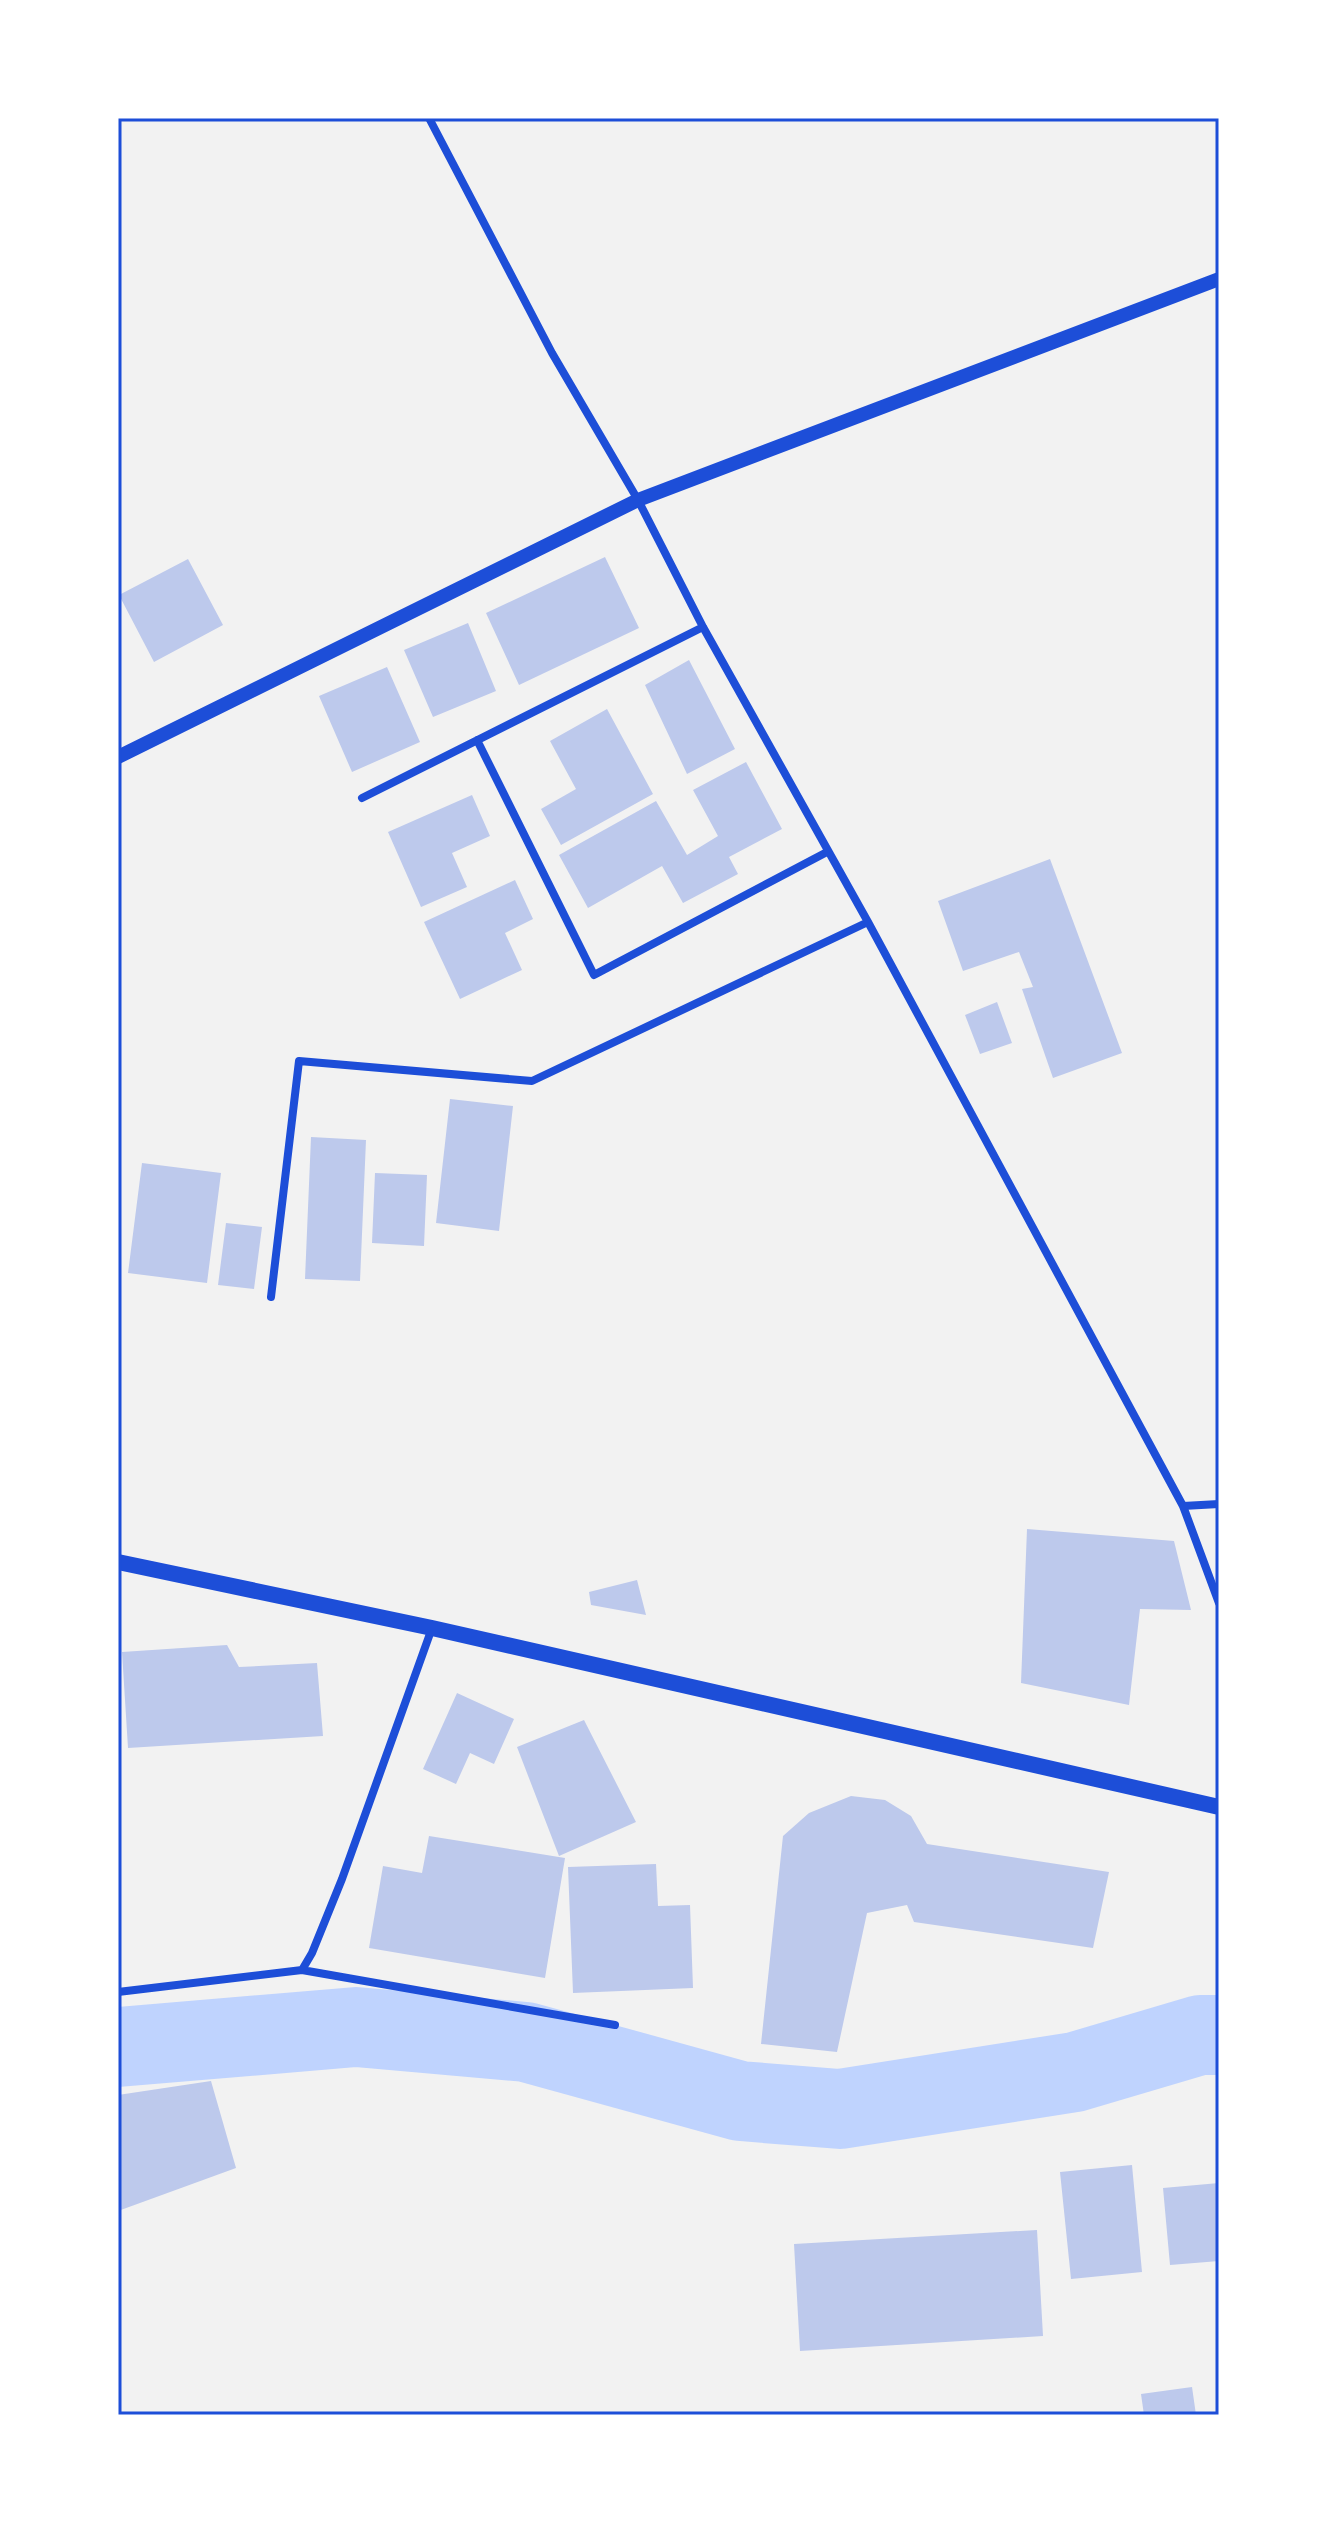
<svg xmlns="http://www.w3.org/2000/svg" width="1337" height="2533" viewBox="0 0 1337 2533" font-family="'Source Sans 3',sans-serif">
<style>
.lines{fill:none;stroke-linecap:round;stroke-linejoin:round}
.river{stroke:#bfd3fe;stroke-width:80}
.building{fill:#bdc9ec}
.minor{stroke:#1d4ed8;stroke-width:8}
.tertiary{stroke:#1d4ed8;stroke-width:14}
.secondary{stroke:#1d4ed8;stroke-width:16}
.neatline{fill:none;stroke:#1d4ed8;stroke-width:3}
</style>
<rect width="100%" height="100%" fill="#f2f2f2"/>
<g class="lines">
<path class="river" d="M 118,2047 L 356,2027 L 526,2042 L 740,2101 L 840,2109 L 1075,2072 L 1200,2035 L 1219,2035"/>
</g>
<path class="building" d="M 605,557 L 639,628 L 519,685 L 486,613 Z
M 188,559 L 223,625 L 154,662 L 119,595 Z
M 468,623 L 496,691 L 433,717 L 404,650 Z
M 689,660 L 735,749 L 687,774 L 645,685 Z
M 387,667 L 420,742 L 352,772 L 319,696 Z
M 607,709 L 653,794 L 561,845 L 541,809 L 576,789 L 550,741 Z
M 746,762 L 782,829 L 729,857 L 738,874 L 683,903 L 662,866 L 588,908 L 559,855 L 656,801 L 687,855 L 718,836 L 693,790 Z
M 472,795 L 490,836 L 452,853 L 467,887 L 421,907 L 388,832 Z
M 1050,859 L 1122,1053 L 1053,1078 L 1022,989 L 1033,987 L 1019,952 L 963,971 L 938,901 Z
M 515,880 L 533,919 L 505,933 L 522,970 L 460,999 L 424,922 Z
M 997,1002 L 1012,1043 L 980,1054 L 965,1015 Z
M 450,1099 L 513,1106 L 499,1231 L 436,1223 Z
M 311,1137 L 366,1140 L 360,1281 L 305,1279 Z
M 142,1163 L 221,1173 L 207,1283 L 128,1273 Z
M 375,1173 L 427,1175 L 424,1246 L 372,1243 Z
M 226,1223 L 262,1227 L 254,1289 L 218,1285 Z
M 1027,1529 L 1174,1541 L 1191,1610 L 1140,1609 L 1129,1705 L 1021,1683 Z
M 637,1580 L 646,1615 L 591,1605 L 589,1592 Z
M 227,1645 L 239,1667 L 317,1663 L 323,1736 L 128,1748 L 122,1652 Z
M 457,1693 L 514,1719 L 494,1764 L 470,1753 L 456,1784 L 423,1769 Z
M 584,1720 L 636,1822 L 559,1856 L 517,1747 Z
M 851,1796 L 885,1800 L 911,1816 L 927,1844 L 1109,1872 L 1093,1948 L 914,1922 L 907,1905 L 867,1913 L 837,2052 L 761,2044 L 783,1836 L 809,1813 Z
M 429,1836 L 565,1858 L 545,1978 L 369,1948 L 383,1866 L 422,1873 Z
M 656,1864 L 658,1906 L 690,1905 L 693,1988 L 573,1993 L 568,1867 Z
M 211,2081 L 236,2168 L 118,2211 L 118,2095 Z
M 1132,2165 L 1142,2272 L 1071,2279 L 1060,2172 Z
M 1219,2183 L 1219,2261 L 1170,2265 L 1163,2188 Z
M 1037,2230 L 1043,2336 L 800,2351 L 794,2244 Z
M 1192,2387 L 1196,2415 L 1144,2415 L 1141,2394 Z"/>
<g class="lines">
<path class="minor" d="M 429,118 L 552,353 L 638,500 L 703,627 L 868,922 L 1183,1506 L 1219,1603
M 477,740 L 594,975 L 827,852
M 362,798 L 703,627
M 271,1297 L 299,1061 L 532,1081 L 868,922
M 1183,1506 L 1219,1504
M 302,1970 L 615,2025
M 118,1992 L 302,1970 L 312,1953 L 342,1879 L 432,1628"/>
<path class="tertiary" d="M 118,757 L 638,500 L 1219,279"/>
<path class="secondary" d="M 118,1562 L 432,1628 L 1219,1807"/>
</g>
<rect width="1337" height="2533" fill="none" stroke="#ffffff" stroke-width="240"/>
<rect x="120" y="120" width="1097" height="2293" class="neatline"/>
</svg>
